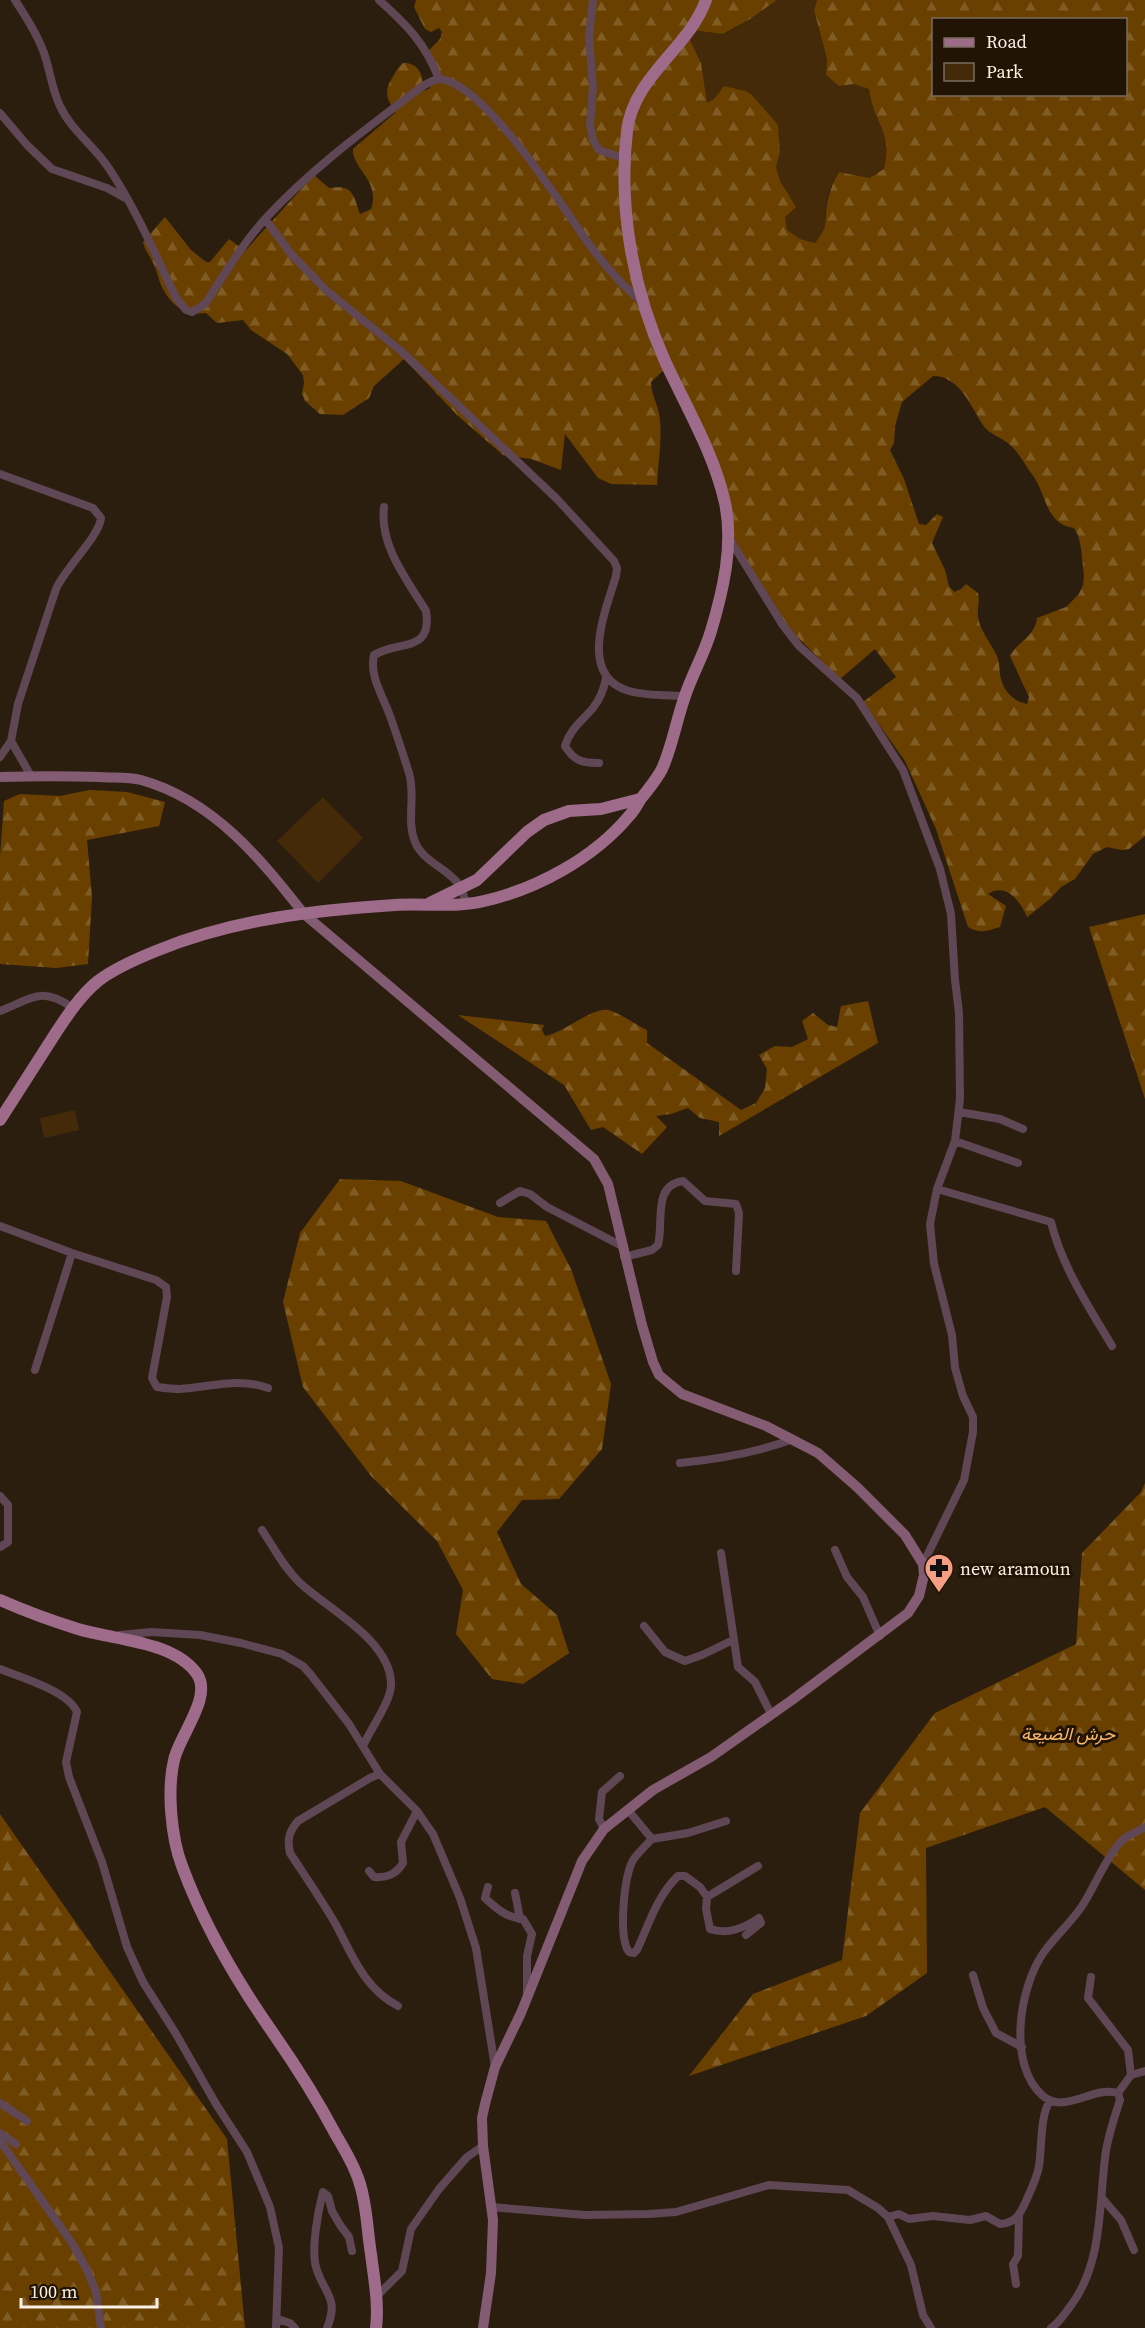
<svg xmlns="http://www.w3.org/2000/svg" width="1145" height="2328" viewBox="0 0 1145 2328" font-family="'Source Serif 4',Vazirmatn,serif">
<style>
.green{fill:#442a09}
.forest{fill:url(#forest-firs);fill-rule:evenodd}
.lines{fill:none;stroke-linecap:round;stroke-linejoin:round}
.street{stroke:#604756;stroke-width:8}
.secondary{stroke:#835c74;stroke-width:10}
.primary{stroke:#9e6b8b;stroke-width:12}
.labels{text-anchor:middle;dominant-baseline:central;stroke-width:6;stroke-linejoin:round;paint-order:stroke}
.poi-label{font-size:18px;fill:#faf0e6;stroke:#221405;text-anchor:start}
.park-label{font-size:18px;font-style:italic;fill:#fbb96d;stroke:#221405}
</style>
<defs>
<pattern id="forest-firs" width="22" height="20" patternUnits="userSpaceOnUse" patternTransform="scale(1.5)"><rect width="22" height="20" fill="#6a4000"/><path d="M5 1l3.5 6h-7zM16 11l3.5 6h-7z" fill="#805c25"/></pattern>
</defs>
<rect width="100%" height="100%" fill="#2c1e0e"/>
<path class="green" d="M 777,0 L 817,0 L 814,10 L 827,59 L 826,75 L 839,86 L 854,84 L 869,89 C 873,124 893,129 884,169 L 868,178 L 839,172 C 834,181 829,189 827,199 C 823,220 831,224 815,243 L 800,239 L 787,230 L 784,217 L 796,207 L 780,181 L 776,167 L 780,152 L 778,125 L 752,95 L 746,91 L 724,86 L 714,99 L 707,104 L 701,63 L 690,40 L 690,30 L 724,34 L 750,19 Z
M 323,797 L 363,838 L 318,883 L 277,841 Z
M 75,1110 L 79,1130 L 44,1138 L 40,1118 Z"/>
<path class="forest" d="M 416,0 L 777,0 L 750,19 L 723,34 L 691,30 L 690,40 L 701,63 L 707,103 L 714,99 L 724,86 L 746,91 L 752,95 L 778,125 L 780,152 L 776,167 L 780,181 L 796,207 L 785,217 L 787,230 L 800,239 L 815,243 C 831,224 823,220 828,199 C 830,189 834,181 839,172 L 869,178 L 884,169 C 893,129 873,124 869,89 L 854,84 L 839,86 L 826,75 L 827,59 L 814,10 L 817,0 L 1145,0 L 1145,836 L 1129,849 L 1122,850 L 1107,847 L 1093,854 L 1075,879 L 1061,887 L 1050,899 L 1027,917 C 1021,902 1006,882 988,894 L 1006,906 L 1000,927 C 987,931 980,934 968,927 L 936,829 L 905,761 L 863,702 L 896,677 L 875,649 L 840,679 L 784,624 L 735,542 L 728,506 L 667,367 L 651,382 C 651,394 657,402 659,414 C 663,437 658,462 657,485 L 611,484 L 598,478 L 565,434 L 561,470 L 531,459 L 503,455 L 457,415 L 404,359 L 374,386 L 369,398 L 343,415 L 320,414 L 305,401 L 302,393 L 304,383 L 303,375 L 287,354 L 251,330 L 243,320 L 217,323 L 206,313 C 185,316 170,305 161,285 C 158,278 157,270 153,263 C 149,254 145,251 143,242 L 165,217 L 191,250 L 206,262 L 210,262 L 229,239 L 245,251 L 314,175 L 329,188 C 353,184 353,194 360,214 L 371,209 C 381,181 352,169 353,149 L 396,112 C 385,98 384,90 394,75 C 397,70 398,67 403,63 C 419,62 425,77 422,91 L 429,89 L 435,79 L 428,51 L 440,39 L 442,32 L 439,28 L 431,32 L 425,29 L 414,7 ZM 934,20 L 1126,20 L 1126,94 L 934,94 ZM 933,376 C 960,376 971,407 983,425 C 990,435 1001,437 1009,444 C 1020,453 1025,466 1034,477 C 1047,497 1046,524 1074,528 L 1078,535 L 1081,548 L 1084,576 L 1083,585 L 1079,594 L 1066,607 L 1037,618 C 1035,637 1018,641 1010,656 L 1029,697 L 1027,704 C 1015,702 1004,692 1001,679 C 999,672 1000,663 997,656 C 991,643 980,631 978,617 C 977,608 980,602 978,593 L 966,584 L 961,589 L 954,592 L 949,586 L 945,570 L 932,543 L 943,517 L 937,514 L 926,525 L 919,524 L 904,479 L 890,450 L 894,443 L 895,426 L 902,402 Z
M 89,790 L 127,792 L 165,802 L 159,826 L 87,840 L 92,897 L 88,964 L 56,968 L 0,964 L 0,857 L 4,801 L 20,794 L 60,796 Z
M 1145,914 L 1145,1099 L 1089,927 Z
M 868,1001 L 878,1043 L 719,1136 L 719,1122 L 700,1118 L 688,1108 L 671,1114 L 656,1116 L 667,1127 L 642,1154 L 603,1127 L 591,1130 L 564,1085 L 458,1015 L 544,1025 L 542,1030 L 545,1036 C 564,1033 592,1007 608,1010 C 618,1012 636,1025 647,1030 L 647,1043 L 741,1110 L 756,1103 L 765,1088 L 767,1069 L 759,1055 L 775,1046 L 792,1047 L 808,1039 L 802,1021 L 813,1013 L 828,1025 L 837,1027 L 841,1006 Z
M 340,1179 L 401,1181 L 498,1217 L 546,1221 L 571,1269 L 611,1384 L 602,1449 L 559,1499 L 522,1500 L 497,1532 L 521,1584 L 557,1615 L 569,1653 L 523,1684 L 492,1679 L 456,1634 L 463,1590 L 437,1541 L 371,1476 L 303,1387 L 283,1302 L 300,1233 Z
M 1145,1483 L 1145,1890 L 1045,1807 L 926,1848 L 927,1973 L 866,2016 L 689,2076 L 753,1994 L 842,1960 L 860,1813 L 935,1713 L 1076,1644 L 1082,1553 L 1141,1492 Z
M 0,1814 L 227,2139 L 245,2328 L 0,2328 Z"/>
<g class="lines">
<path class="street" d="M 15,0 C 26,17 37,34 44,53 C 50,70 52,90 60,106 C 71,130 93,145 108,167 C 135,207 155,254 176,298 L 186,310 L 192,312 L 205,304 C 224,275 242,244 266,218 C 312,168 366,129 420,88 C 426,84 433,79 440,79 C 484,83 561,204 586,240 C 602,262 620,284 641,301
M 379,0 C 407,25 425,43 439,79
M 593,0 L 589,37 L 593,87 L 590,125 L 593,140 L 599,150 L 626,159
M 0,113 L 27,145 L 52,169 L 107,188 L 127,199
M 265,219 L 291,254 L 327,291 L 401,351 L 557,499 L 614,561 L 617,568 L 616,576 C 606,610 577,676 629,691 C 647,696 666,695 685,696
M 0,474 L 93,508 L 101,518 C 99,537 65,568 56,589 L 18,704 L 11,741 L 0,757
M 384,507 C 379,545 407,580 426,611 C 433,653 399,640 374,655 C 369,676 383,696 390,716 C 397,735 403,754 409,773 C 416,795 406,820 415,842 C 424,863 448,868 460,886 C 463,891 464,898 466,904
M 729,538 L 782,624 L 799,646 L 857,698 L 903,770 L 940,869 L 951,914 L 955,980 L 959,1013 L 960,1099 L 955,1141 L 937,1189 L 930,1224 L 934,1264 L 952,1335 L 955,1368 L 963,1396 L 973,1417 L 973,1432 L 964,1480 L 923,1564
M 11,741 L 31,776
M 599,763 C 582,763 574,761 565,746 C 570,729 582,721 593,708 C 600,699 604,689 606,678
M 0,1011 C 33,998 41,986 73,1008
M 959,1112 L 1000,1119 L 1023,1129
M 955,1141 L 1018,1163
M 937,1189 L 1051,1222 C 1062,1267 1089,1307 1112,1346
M 500,1203 L 520,1191 L 530,1194 L 547,1207 L 622,1246
M 0,1226 L 72,1253 L 156,1280 L 166,1287 L 167,1297 L 152,1378 L 157,1387 C 164,1388 173,1389 180,1389 C 211,1387 238,1377 268,1388
M 624,1257 L 652,1250 L 658,1245 C 664,1223 652,1185 683,1181 L 705,1201 L 736,1204 L 739,1213 L 736,1271
M 35,1370 L 72,1253
M 680,1463 C 719,1459 756,1453 793,1439
M 0,1496 L 8,1505 L 8,1542 L 0,1547
M 262,1530 C 274,1548 284,1568 300,1583 C 328,1609 390,1640 391,1683 C 392,1700 371,1728 363,1746
M 835,1550 L 847,1577 L 863,1597 L 880,1636
M 721,1553 L 738,1667 L 755,1682 L 771,1714
M 644,1626 L 665,1652 L 685,1661 L 702,1655 L 733,1640
M 120,1635 L 151,1632 L 200,1635 L 241,1643 L 282,1654 L 303,1666 L 311,1675 L 349,1724 L 380,1774 L 417,1811 L 433,1834 L 460,1898 L 476,1948 L 495,2067
M 0,1669 C 20,1677 68,1691 77,1712 L 66,1762 L 69,1777 L 102,1862 L 127,1947 L 143,1982 L 176,2034 L 216,2104 L 247,2152 L 270,2207 L 279,2248 L 276,2328
M 380,1774 L 370,1778 L 298,1821 C 289,1831 287,1840 290,1853 C 305,1876 321,1899 335,1923 C 352,1954 364,1989 398,2006
M 628,1810 L 652,1839 L 688,1833 L 726,1821
M 604,1829 L 599,1819 L 602,1792 L 620,1776
M 652,1839 C 646,1845 638,1853 633,1860 C 624,1877 618,1937 629,1952 L 634,1953 L 637,1950 C 649,1924 657,1896 678,1876 L 685,1876 L 700,1887 L 707,1897 L 758,1866
M 369,1871 L 374,1877 C 388,1878 396,1874 403,1863 L 401,1842 L 417,1811
M 488,1887 L 485,1898 C 497,1909 507,1918 523,1919 L 532,1934 L 527,1956 L 527,1993
M 515,1893 L 520,1919
M 707,1897 L 706,1909 L 710,1929 C 728,1935 744,1928 759,1918 L 761,1923 L 746,1935
M 973,1975 L 983,2008 L 996,2033 L 1022,2047
M 1091,1977 L 1088,1998 L 1128,2050 L 1131,2075
M 1118,2093 C 1094,2085 1065,2115 1043,2096 C 1007,2065 1019,1987 1044,1952 C 1056,1935 1073,1921 1084,1903 C 1094,1887 1111,1848 1125,1838 C 1131,1834 1139,1831 1145,1827
M 1118,2093 L 1131,2075 L 1145,2071
M 0,2103 L 27,2121
M 0,2133 L 16,2144
M 0,2141 L 72,2243 L 87,2270 L 96,2292 L 101,2328
M 1102,2198 L 1121,2220 L 1134,2250
M 491,2207 L 585,2215 L 648,2214 L 676,2212 L 769,2185 L 848,2190 L 878,2208 L 888,2217 L 911,2265 L 923,2315 L 931,2328
M 888,2217 L 899,2214 L 909,2219 L 933,2216 L 970,2220 L 986,2216 L 1000,2224 C 1015,2223 1020,2215 1026,2201 C 1031,2190 1037,2178 1039,2166 C 1042,2147 1040,2115 1050,2101
M 1016,2284 L 1013,2264 L 1018,2256 L 1019,2215
M 376,2297 L 402,2271 L 411,2229 L 439,2189 L 467,2157 L 483,2146
M 277,2319 L 290,2323 L 295,2328
M 327,2328 C 340,2297 323,2293 316,2267 C 311,2249 318,2211 323,2192 L 328,2196 L 332,2211 L 340,2225 L 349,2237 L 352,2251
M 1051,2328 C 1060,2322 1065,2313 1072,2304 C 1102,2263 1099,2207 1105,2158 C 1107,2138 1114,2119 1120,2100 L 1118,2093"/>
<path class="secondary" d="M 0,777 C 34,776 67,776 100,777 C 114,778 128,777 141,780 C 213,800 260,858 304,914 L 594,1159 L 608,1184 L 642,1325 L 653,1362 L 659,1375 L 682,1394 L 766,1426 L 818,1453 L 857,1487 L 905,1535 L 923,1564 L 924,1575 L 919,1596 L 908,1613 L 792,1700 L 711,1757 L 653,1790 L 604,1829 L 582,1861 L 521,2013 L 495,2067 L 485,2104 L 482,2118 L 483,2146 L 493,2220 L 491,2273 L 483,2328"/>
<path class="primary" d="M 430,903 L 477,880 L 527,832 L 544,820 L 569,811 L 601,809 L 640,799
M 0,1120 C 19,1090 38,1061 57,1031 C 69,1013 81,995 98,981 C 115,968 136,959 156,951 C 231,920 314,910 395,905 C 424,903 455,908 484,901 C 537,889 594,858 629,816 C 635,810 638,802 643,796 C 650,787 657,779 662,769 C 672,747 676,722 684,699 C 691,676 704,655 711,631 C 723,591 734,545 725,503 C 714,453 686,407 665,361 C 633,290 618,208 627,131 C 633,77 689,48 706,0
M 0,1600 C 25,1611 52,1621 78,1629 C 114,1640 174,1641 197,1674 C 213,1697 179,1736 174,1760 C 167,1790 171,1837 182,1866 C 204,1926 236,1980 273,2033 C 296,2066 317,2099 336,2135 C 345,2150 354,2165 359,2181 C 367,2204 367,2230 371,2254 C 374,2279 379,2303 376,2328"/>
</g>
<defs>
<g id="pharmacy-pin" transform="scale(1.5)"><path d="M0 17L-7.5 6A9.5 9.5 0 1 1 7.5 6Z" fill="#f49e86" stroke="#221405"/><path d="M-2-6h4v4h4v4h-4v4h-4v-4h-4v-4h4Z" fill="#111"/></g>
</defs>
<g fill-rule="evenodd">
<use href="#pharmacy-pin" x="939" y="1568"/>
</g>
<g class="labels">
<g class="poi-label">
<text x="960" y="1568">new aramoun</text>
</g>
<g class="park-label">
<text x="1068" y="1733">حرش الضيعة</text>
</g>
</g>
<rect x="932" y="18" width="195" height="78" fill="#221405" stroke="#786c5f" stroke-width="1.5"/>
<rect x="944" y="38" width="30" height="9" fill="#9e6b8b" stroke="#786c5f" stroke-width="1.5"/>
<text x="986" y="48" font-size="18" fill="#faf0e6">Road</text>
<rect x="944" y="63" width="30" height="18" fill="#442a09" stroke="#786c5f" stroke-width="1.5"/>
<text x="986" y="78" font-size="18" fill="#faf0e6">Park</text>
<path d="M21 2298v9h136v-9" fill="none" stroke="#faf0e6" stroke-width="3"/>
<text x="30" y="2298" font-size="18" fill="#faf0e6" stroke="#221405" stroke-width="4.5" paint-order="stroke">100 m</text>
</svg>
